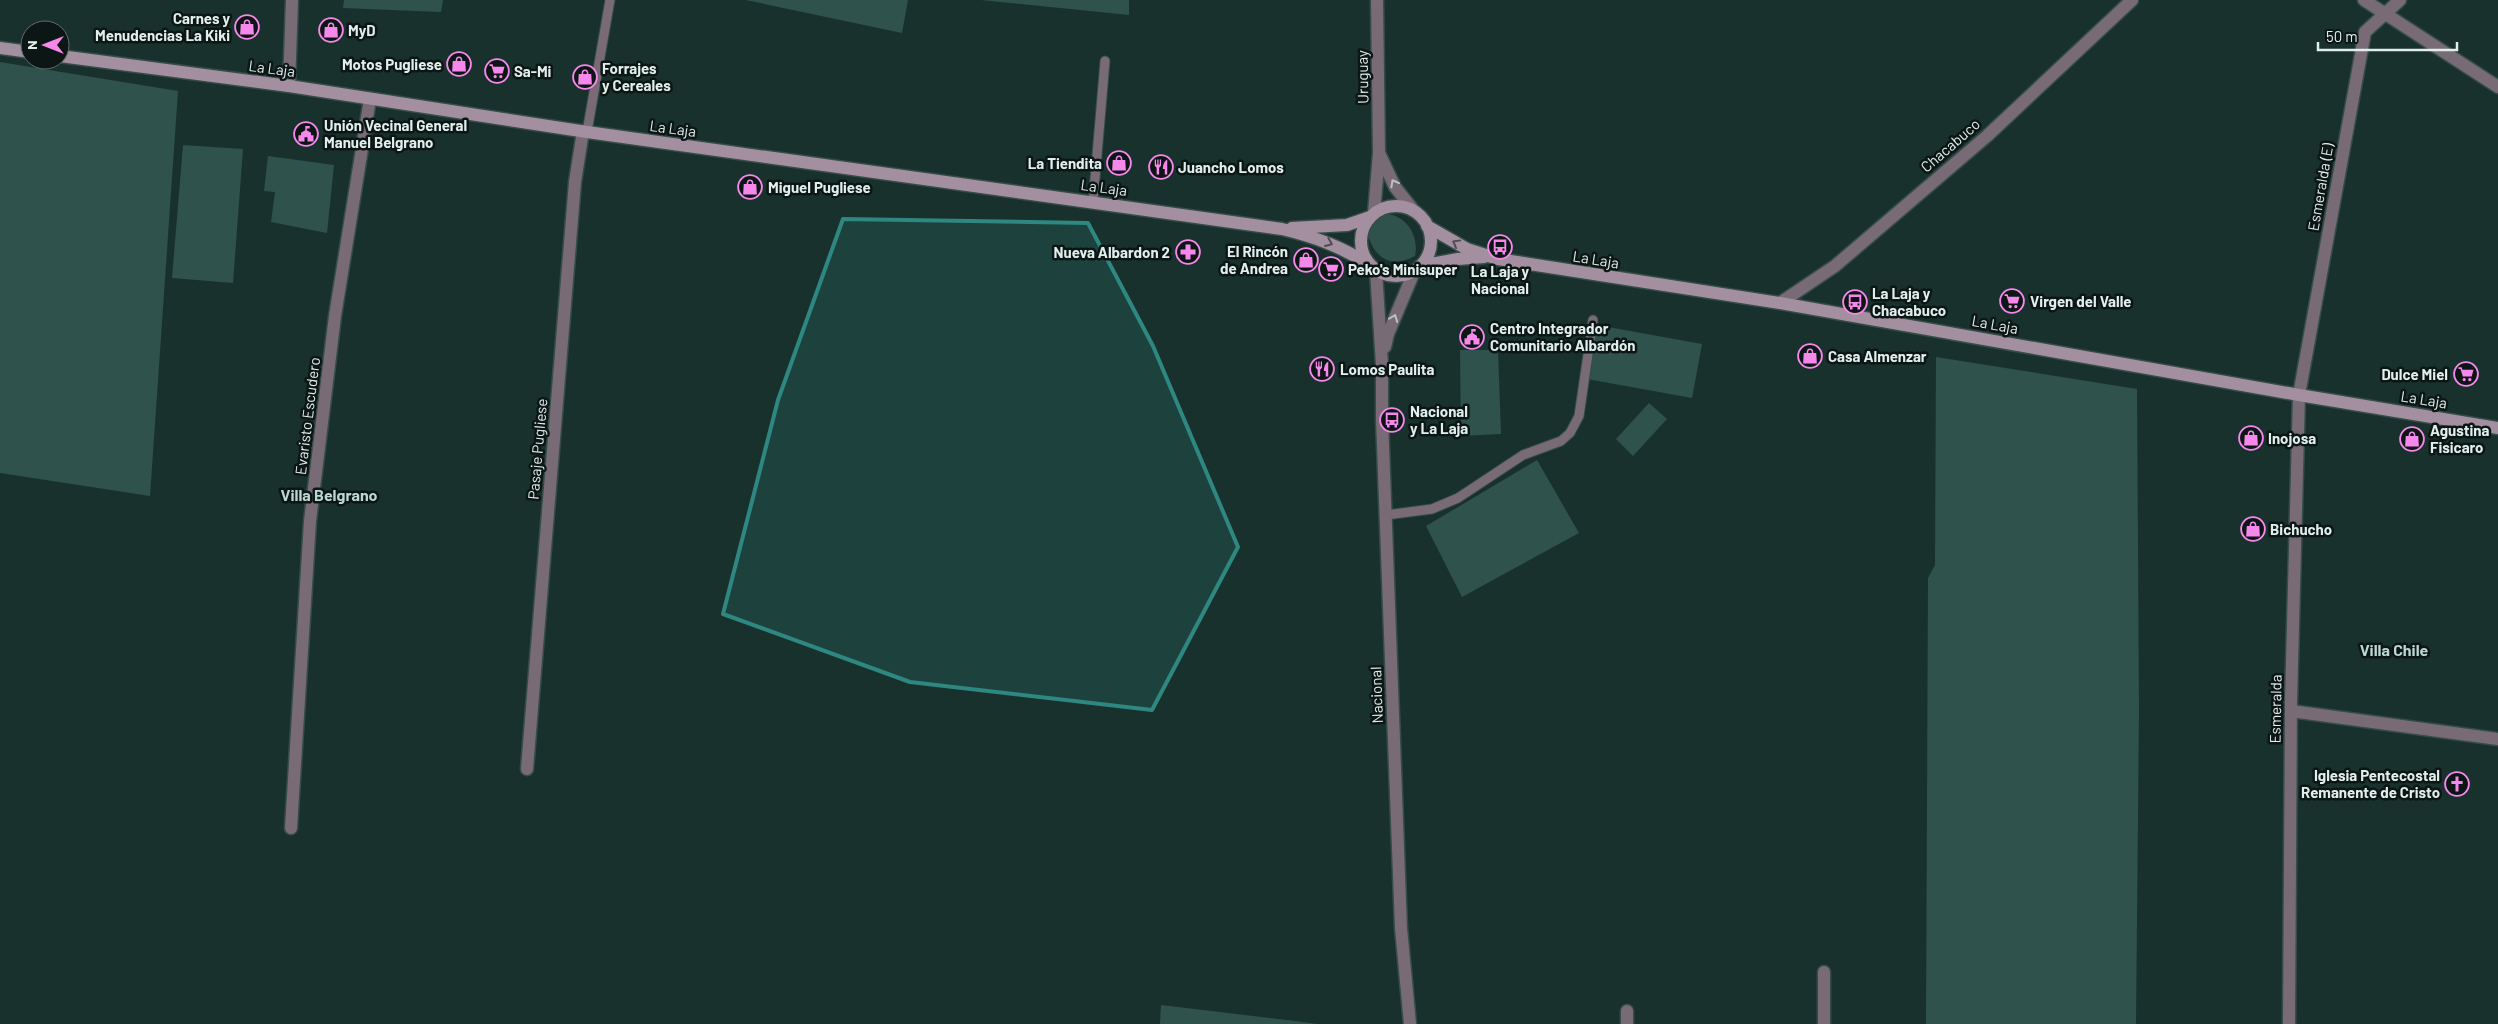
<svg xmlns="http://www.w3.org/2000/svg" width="2498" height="1024" viewBox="0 0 2498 1024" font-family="Barlow,sans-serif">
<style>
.green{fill:#30524c}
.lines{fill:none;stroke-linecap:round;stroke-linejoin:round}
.service-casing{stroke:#354c48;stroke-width:11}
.minor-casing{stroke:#354c48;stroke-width:15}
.secondary-casing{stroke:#354c48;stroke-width:15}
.service{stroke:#786b76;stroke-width:9}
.minor{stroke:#786b76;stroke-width:12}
.secondary{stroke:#a38fa0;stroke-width:12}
.oneway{stroke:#bcc1c3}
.oneway2{stroke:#504c54}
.marked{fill:#2e8881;fill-opacity:0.2;stroke:#2e8881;stroke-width:4;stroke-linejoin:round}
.labels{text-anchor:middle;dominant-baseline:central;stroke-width:5;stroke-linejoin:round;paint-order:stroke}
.poi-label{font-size:15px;font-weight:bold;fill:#e1efec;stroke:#0c1615;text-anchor:start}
.street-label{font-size:15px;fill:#e1efec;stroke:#0c1615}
.neighbourhood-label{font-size:16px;font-weight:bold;fill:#bbd7d1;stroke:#0c1615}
</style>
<rect width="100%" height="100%" fill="#19312d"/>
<path class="green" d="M 344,0 L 443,0 L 441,12 L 343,8 Z
M 746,0 L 908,0 L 902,33 Z
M 981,0 L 1129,0 L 1129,15 Z
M 0,62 L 178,91 L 150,496 L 0,473 Z
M 183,145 L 243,149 L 233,283 L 172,278 Z
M 268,156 L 334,165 L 327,233 L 271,222 L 275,192 L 264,191 Z
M 1388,214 C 1408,217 1419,237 1415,256 C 1390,270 1373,257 1367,231 C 1372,221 1376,216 1388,214 Z
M 1597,325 L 1702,344 L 1692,398 L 1587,379 Z
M 1460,350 L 1498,350 L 1501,434 L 1461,436 Z
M 1936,357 L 2137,389 L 2139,710 L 2136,1024 L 1926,1024 L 1928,578 L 1935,565 Z
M 1649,403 L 1667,419 L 1633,456 L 1616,439 Z
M 1537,460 L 1579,533 L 1462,597 L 1426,526 Z
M 1161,1005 L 1295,1021 L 1317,1024 L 1160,1024 Z"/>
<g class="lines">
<g class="service-casing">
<path id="service" d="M 587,132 L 610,0
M 1093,202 L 1105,61
M 1386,515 L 1432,509 L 1458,498 L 1523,455 L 1561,441 L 1570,433 L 1579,416 L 1593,320"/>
</g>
<g class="minor-casing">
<path id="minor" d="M 2364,0 L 2498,87
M 289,86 L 292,0
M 1380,155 L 1395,187 L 1414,211
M 1374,213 L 1379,153 L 1377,0
M 1376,271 L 1382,365 L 1382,419 L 1401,928 L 1410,1024
M 1780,303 L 1835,266 L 1987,136 L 2132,0
M 1385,347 L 1388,334 L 1414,272
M 2291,711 L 2498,739
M 527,769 L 575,182 L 583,131
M 291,828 L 310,521 L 335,316 L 370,99
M 1824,972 L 1824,1024
M 1627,1024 L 1627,1011
M 2289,1024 L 2291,702 L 2299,395 L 2365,32 L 2400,0"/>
</g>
<g class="secondary-casing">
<path id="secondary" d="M 0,48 L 30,52
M 60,56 L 289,86 L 587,132 L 1282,229 C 1315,237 1343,247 1371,266
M1361 241a35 35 0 1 1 70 0a35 35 0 1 1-70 0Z
M 1427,226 L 1467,249 L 1498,259 L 1780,303 L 2299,395 L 2498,428
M 1292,228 L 1347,225 L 1370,217
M 1420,266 L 1458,259 L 1484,257"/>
</g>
<use href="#service" class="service"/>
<use href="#minor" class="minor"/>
<use href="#secondary" class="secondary"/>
</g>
<defs><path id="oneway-chevron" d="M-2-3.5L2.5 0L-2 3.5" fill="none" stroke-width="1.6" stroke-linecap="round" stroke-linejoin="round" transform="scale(1.25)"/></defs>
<g class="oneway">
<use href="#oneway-chevron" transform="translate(1394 183) rotate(-119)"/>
<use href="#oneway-chevron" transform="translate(1394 318) rotate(-69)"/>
</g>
<g class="oneway2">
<use href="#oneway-chevron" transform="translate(1329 243) rotate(23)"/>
<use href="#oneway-chevron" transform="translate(1456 243) rotate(-151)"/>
</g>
<path class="marked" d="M 843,219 L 1088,223 L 1153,346 L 1238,547 L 1152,710 L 910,682 L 723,614 L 778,400 Z"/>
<defs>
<g id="shop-ring" transform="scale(1.25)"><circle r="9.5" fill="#0c1615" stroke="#f788eb" stroke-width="1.5"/><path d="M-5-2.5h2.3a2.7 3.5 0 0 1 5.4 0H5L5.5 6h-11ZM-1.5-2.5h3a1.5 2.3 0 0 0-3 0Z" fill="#f788eb"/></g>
<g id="supermarket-ring" transform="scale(1.25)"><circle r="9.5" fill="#0c1615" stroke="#f788eb" stroke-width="1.5"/><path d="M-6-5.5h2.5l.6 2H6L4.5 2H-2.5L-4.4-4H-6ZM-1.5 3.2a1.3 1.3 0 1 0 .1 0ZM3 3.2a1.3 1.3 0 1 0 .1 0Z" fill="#f788eb"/></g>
<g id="civic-ring" transform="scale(1.25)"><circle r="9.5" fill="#0c1615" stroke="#f788eb" stroke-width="1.5"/><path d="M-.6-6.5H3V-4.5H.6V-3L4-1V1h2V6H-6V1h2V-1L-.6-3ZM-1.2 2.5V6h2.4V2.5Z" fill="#f788eb"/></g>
<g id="restaurant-ring" transform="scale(1.25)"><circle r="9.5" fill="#0c1615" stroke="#f788eb" stroke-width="1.5"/><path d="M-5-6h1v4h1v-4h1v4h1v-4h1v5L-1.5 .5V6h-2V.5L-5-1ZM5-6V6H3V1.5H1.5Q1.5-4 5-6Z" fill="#f788eb"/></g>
<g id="bus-ring" transform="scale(1.25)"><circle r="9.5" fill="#0c1615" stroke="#f788eb" stroke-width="1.5"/><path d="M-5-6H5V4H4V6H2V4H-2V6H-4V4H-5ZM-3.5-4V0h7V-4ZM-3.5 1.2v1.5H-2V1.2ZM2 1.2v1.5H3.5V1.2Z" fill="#f788eb"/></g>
<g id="pharmacy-ring" transform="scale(1.25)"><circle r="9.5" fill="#0c1615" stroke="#f788eb" stroke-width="1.5"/><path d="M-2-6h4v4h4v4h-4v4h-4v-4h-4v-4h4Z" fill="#f788eb"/></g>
<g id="church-ring" transform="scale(1.25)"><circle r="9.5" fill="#0c1615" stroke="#f788eb" stroke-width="1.5"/><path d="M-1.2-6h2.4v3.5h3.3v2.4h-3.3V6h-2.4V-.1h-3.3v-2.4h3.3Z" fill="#f788eb"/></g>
</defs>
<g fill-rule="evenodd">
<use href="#shop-ring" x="247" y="27"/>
<use href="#shop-ring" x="331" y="30"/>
<use href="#shop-ring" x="459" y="64"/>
<use href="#supermarket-ring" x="497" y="71"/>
<use href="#shop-ring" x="585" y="77"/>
<use href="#civic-ring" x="306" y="134"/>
<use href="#shop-ring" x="1119" y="163"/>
<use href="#restaurant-ring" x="1161" y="167"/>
<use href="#shop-ring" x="750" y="187"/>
<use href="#bus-ring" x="1500" y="247"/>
<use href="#pharmacy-ring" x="1188" y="252"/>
<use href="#shop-ring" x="1306" y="260"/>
<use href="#supermarket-ring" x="1331" y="269"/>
<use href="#supermarket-ring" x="2012" y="301"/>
<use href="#bus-ring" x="1855" y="302"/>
<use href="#civic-ring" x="1472" y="337"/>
<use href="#shop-ring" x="1810" y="356"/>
<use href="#restaurant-ring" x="1322" y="369"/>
<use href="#supermarket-ring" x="2466" y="374"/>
<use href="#bus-ring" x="1392" y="420"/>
<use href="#shop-ring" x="2251" y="438"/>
<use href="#shop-ring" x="2412" y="439"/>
<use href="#shop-ring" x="2253" y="529"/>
<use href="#church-ring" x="2457" y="784"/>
</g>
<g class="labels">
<g class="poi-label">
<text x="230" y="18" text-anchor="end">Carnes y<tspan x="230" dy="17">Menudencias La Kiki</tspan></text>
<text x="348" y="30">MyD</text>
<text x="442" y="64" text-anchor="end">Motos Pugliese</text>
<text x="602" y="68">Forrajes<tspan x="602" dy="17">y Cereales</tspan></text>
<text x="514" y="71">Sa-Mi</text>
<text x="324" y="125">Unión Vecinal General<tspan x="324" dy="17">Manuel Belgrano</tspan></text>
<text x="1102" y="163" text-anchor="end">La Tiendita</text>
<text x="1178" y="167">Juancho Lomos</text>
<text x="768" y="187">Miguel Pugliese</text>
<text x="1288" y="251" text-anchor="end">El Rincón<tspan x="1288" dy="17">de Andrea</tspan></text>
<text x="1170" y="252" text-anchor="end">Nueva Albardon 2</text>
<text x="1348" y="269">Peko's Minisuper</text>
<text x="1500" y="271" text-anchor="middle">La Laja y<tspan x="1500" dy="17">Nacional</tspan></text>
<text x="1872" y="293">La Laja y<tspan x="1872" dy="17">Chacabuco</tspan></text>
<text x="2030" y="301">Virgen del Valle</text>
<text x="1490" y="328">Centro Integrador<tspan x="1490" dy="17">Comunitario Albardón</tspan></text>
<text x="1828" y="356">Casa Almenzar</text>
<text x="1340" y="369">Lomos Paulita</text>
<text x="2448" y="374" text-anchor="end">Dulce Miel</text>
<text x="1410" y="411">Nacional<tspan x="1410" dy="17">y La Laja</tspan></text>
<text x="2430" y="430">Agustina<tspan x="2430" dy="17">Fisicaro</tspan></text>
<text x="2268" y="438">Inojosa</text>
<text x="2270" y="529">Bichucho</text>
<text x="2440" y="775" text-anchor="end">Iglesia Pentecostal<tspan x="2440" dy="17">Remanente de Cristo</tspan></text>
</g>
<g class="street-label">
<text transform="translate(272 68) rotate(8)">La Laja</text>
<text transform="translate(1362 77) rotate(-91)">Uruguay</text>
<text transform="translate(673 128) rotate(8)">La Laja</text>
<text transform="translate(1950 145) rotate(-41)">Chacabuco</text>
<text transform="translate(1104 187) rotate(8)">La Laja</text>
<text transform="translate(2320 187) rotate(-80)">Esmeralda (E)</text>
<text transform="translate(1596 259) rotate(9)">La Laja</text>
<text transform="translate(1995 324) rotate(10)">La Laja</text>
<text transform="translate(2424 399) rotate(9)">La Laja</text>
<text transform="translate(307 416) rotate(-83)">Evaristo Escudero</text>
<text transform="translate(537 449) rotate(-85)">Pasaje Pugliese</text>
<text transform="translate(1376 695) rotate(-92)">Nacional</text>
<text transform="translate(2275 709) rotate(-89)">Esmeralda</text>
</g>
<g class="neighbourhood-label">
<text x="329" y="494">Villa Belgrano</text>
<text x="2394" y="649">Villa Chile</text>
</g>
</g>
<g transform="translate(45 45) rotate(270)"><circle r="24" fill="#0c1615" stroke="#616d6b"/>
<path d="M0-4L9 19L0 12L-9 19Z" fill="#f788eb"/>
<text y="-8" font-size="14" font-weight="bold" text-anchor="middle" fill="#e1efec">N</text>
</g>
<path d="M2318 42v8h139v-8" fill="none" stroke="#e1efec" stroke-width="2.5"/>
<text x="2326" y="42" font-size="15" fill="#e1efec" stroke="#0c1615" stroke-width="4" paint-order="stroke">50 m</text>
</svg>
